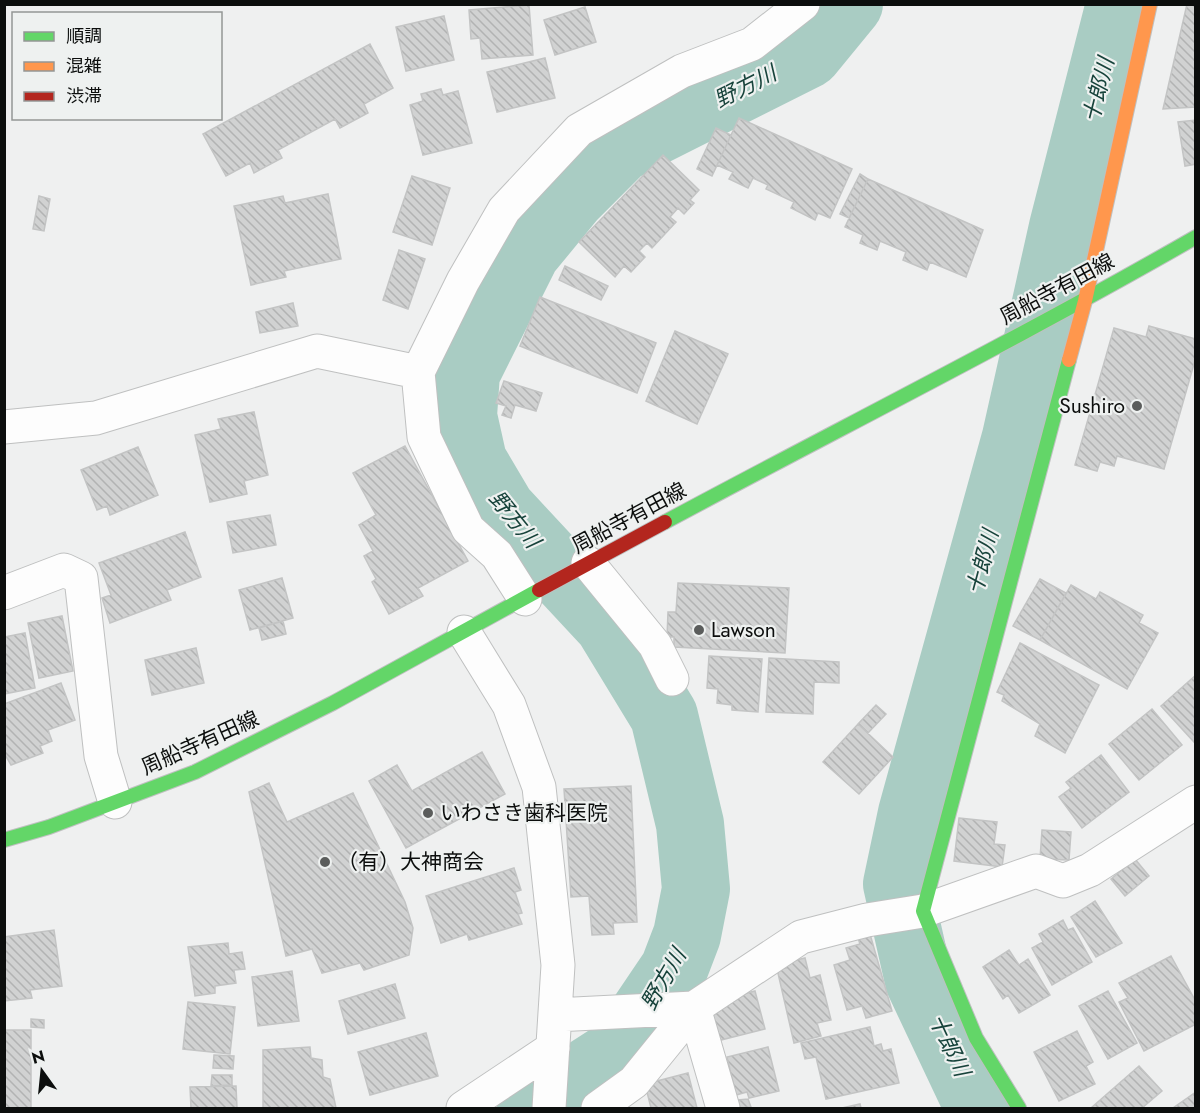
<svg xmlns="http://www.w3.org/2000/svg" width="1200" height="1113" viewBox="0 0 1200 1113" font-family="Jost,'Noto Sans JP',sans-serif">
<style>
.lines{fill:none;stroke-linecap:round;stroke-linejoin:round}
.river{stroke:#a9ccc3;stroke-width:68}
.building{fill:url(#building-back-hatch);stroke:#c3c4c4;stroke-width:1.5}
.street-casing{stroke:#bfc0c0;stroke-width:35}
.fast-casing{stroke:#bfc0c0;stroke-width:16}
.slow-casing{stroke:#bfc0c0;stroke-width:16}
.jam-casing{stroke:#bfc0c0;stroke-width:16}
.street{stroke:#fdfdfd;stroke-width:33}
.fast{stroke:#63d668;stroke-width:14}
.slow{stroke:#ff974d;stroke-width:14}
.jam{stroke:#b3261e;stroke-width:14}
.poi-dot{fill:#5b5d5c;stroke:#eef1f0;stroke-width:2}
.labels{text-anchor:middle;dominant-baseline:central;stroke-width:4.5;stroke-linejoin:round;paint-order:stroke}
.street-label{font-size:21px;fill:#0c0e0d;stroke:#eef1f0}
.poi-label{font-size:21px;fill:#0c0e0d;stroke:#eef1f0;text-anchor:start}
.water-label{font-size:22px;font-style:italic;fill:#17433b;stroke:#eef1f0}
</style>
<defs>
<pattern id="building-back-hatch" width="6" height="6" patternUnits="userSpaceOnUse" patternTransform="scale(1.5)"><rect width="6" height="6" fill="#d1d2d2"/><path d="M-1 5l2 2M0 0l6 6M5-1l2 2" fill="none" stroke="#b2b3b3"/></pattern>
</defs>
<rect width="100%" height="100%" fill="#eff0f0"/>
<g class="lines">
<path class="river" d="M 531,1108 L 618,1052 L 674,969 L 687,935 L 696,889 L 690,824 L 664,716 L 608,624 L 502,510 L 473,461 L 463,416 L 466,373 L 526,253 L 572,197 L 621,148 L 808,54 L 849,4
M 979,1108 L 919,981 L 897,884 L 912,813 L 1016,437 L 1063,227 L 1120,4"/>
</g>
<path class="building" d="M 1187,4 L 1196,4 L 1196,107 L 1163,109 Z
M 529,5 L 533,55 L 482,59 L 480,38 L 471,39 L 469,10 Z
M 585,7 L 596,42 L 555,55 L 544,20 Z
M 444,16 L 454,60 L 406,71 L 396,27 Z
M 370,44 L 393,88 L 364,104 L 368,113 L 340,128 L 335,119 L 278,150 L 282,158 L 254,173 L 250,163 L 226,176 L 203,134 Z
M 545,58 L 555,98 L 497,112 L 487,72 Z
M 441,89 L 443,95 L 458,91 L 472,143 L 423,155 L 410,105 L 423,101 L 421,94 Z
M 739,118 L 852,169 L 830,218 L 818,213 L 815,220 L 791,208 L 794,202 L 766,189 L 768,185 L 753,178 L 748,188 L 729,179 L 733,172 L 717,165 Z
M 1196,120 L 1196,164 L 1185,166 L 1178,122 Z
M 716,128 L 731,135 L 712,176 L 697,169 Z
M 663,155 L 699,190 L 690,200 L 694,203 L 684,214 L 678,208 L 670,217 L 676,222 L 652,248 L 647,243 L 639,251 L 645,257 L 631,272 L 624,266 L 615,277 L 579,242 Z
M 860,174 L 868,179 L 849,218 L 840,214 Z
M 412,176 L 450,188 L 432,245 L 393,232 Z
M 868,179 L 983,230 L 966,277 L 930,262 L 927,270 L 903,260 L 906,252 L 880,241 L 877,250 L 860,243 L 863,235 L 845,227 Z
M 328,194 L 341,259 L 284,271 L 286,277 L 251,285 L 234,206 L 283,196 L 285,203 Z
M 39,196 L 50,199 L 44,231 L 33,229 Z
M 399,250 L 425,259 L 408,309 L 383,300 Z
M 565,266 L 608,286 L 601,300 L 559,280 Z
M 540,297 L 656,343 L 637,393 L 520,346 Z
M 293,303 L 298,326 L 260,333 L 256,312 Z
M 1149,326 L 1196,339 L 1196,357 L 1164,469 L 1117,456 L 1114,466 L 1100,462 L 1097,471 L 1075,465 L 1114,328 L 1146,337 Z
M 675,331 L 728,354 L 697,424 L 646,401 Z
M 504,381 L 542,393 L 536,411 L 515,405 L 511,418 L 502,415 L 506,406 L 496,403 Z
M 254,412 L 268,475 L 244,481 L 247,494 L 210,502 L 195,435 L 221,429 L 218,419 Z
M 405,446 L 468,561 L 418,588 L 423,596 L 389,614 L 372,582 L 376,579 L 364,556 L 373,551 L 359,525 L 376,515 L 353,473 Z
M 138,447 L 158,495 L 110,515 L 107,506 L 97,510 L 81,470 Z
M 270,515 L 276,545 L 233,553 L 227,522 Z
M 185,532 L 201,577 L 167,590 L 171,600 L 110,623 L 102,598 L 111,595 L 99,563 Z
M 282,578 L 293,618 L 250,630 L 239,590 Z
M 1040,579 L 1066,593 L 1040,640 L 1013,626 Z
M 678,583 L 789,588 L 785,653 L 674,647 L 674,637 L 667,637 L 668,612 L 676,612 Z
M 1071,585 L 1096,599 L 1100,592 L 1143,615 L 1139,623 L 1158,633 L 1127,689 L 1040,640 Z
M 62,616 L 73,671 L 39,678 L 28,623 Z
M 283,621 L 286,634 L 262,640 L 259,628 Z
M 25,633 L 35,688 L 4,694 L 4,637 Z
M 1020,643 L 1099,685 L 1065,753 L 1035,736 L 1040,724 L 1002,701 L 1004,695 L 997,692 Z
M 196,648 L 204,683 L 152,695 L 145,660 Z
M 709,656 L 762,659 L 758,712 L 732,710 L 732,705 L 717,703 L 718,689 L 707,688 Z
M 769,658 L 839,662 L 839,683 L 814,682 L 813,714 L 766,712 Z
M 1196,675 L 1196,741 L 1194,742 L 1161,706 Z
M 61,683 L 75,720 L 48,730 L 52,741 L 40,746 L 43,753 L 11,765 L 4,753 L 4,704 Z
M 876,705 L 886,714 L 868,733 L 858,724 Z
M 1152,709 L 1182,745 L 1139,780 L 1109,744 Z
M 858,724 L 893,757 L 859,794 L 823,762 Z
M 482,752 L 505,794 L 406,848 L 369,781 L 397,765 L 412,791 Z
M 1101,755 L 1129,792 L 1082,828 L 1059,797 L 1071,788 L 1066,782 Z
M 269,783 L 287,822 L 353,793 L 405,902 L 413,928 L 409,955 L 364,970 L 360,963 L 322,973 L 312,949 L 286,956 L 249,792 Z
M 631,786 L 637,922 L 613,923 L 614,934 L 592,935 L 589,896 L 571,897 L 564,789 Z
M 959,818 L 997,822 L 994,844 L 1005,845 L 1002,867 L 954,861 Z
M 1042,830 L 1071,832 L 1069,860 L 1040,859 Z
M 1135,859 L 1149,876 L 1125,896 L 1111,879 Z
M 514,868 L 521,890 L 515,892 L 522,913 L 518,914 L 522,924 L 469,940 L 467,934 L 441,943 L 426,896 Z
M 1095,901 L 1122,943 L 1096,957 L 1071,917 Z
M 1063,920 L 1068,930 L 1073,928 L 1092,962 L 1052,985 L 1032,948 L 1043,942 L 1039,934 Z
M 54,930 L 62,986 L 30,990 L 32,998 L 4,1001 L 4,937 Z
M 870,934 L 892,1011 L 866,1018 L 862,1006 L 847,1010 L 834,965 L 850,960 L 846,948 L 860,944 L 858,938 Z
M 228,943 L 229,954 L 242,952 L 245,969 L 234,970 L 236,983 L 215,986 L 215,993 L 195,996 L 188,947 Z
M 1009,950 L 1019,965 L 1028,959 L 1050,995 L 1019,1013 L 1008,995 L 1003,999 L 983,967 Z
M 1171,956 L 1196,1002 L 1196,1024 L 1144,1051 L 1119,1002 L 1128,998 L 1119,983 Z
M 805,958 L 810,978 L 820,975 L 831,1020 L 817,1023 L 821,1036 L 794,1043 L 777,969 L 786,968 L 784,963 Z
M 292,971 L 299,1021 L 258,1026 L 252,977 Z
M 395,984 L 405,1018 L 348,1034 L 339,1001 Z
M 755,991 L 765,1029 L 717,1041 L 709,1012 L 724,999 Z
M 1108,991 L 1137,1043 L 1108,1059 L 1079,1006 Z
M 188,1002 L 235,1007 L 230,1054 L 183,1049 Z
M 31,1019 L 44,1020 L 44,1028 L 31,1027 Z
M 870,1027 L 874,1046 L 881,1044 L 883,1051 L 891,1049 L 899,1083 L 826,1099 L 816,1057 L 805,1059 L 801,1043 Z
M 4,1030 L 31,1030 L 31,1108 L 4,1108 Z
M 1077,1031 L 1093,1062 L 1086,1066 L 1095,1084 L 1059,1101 L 1034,1052 Z
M 426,1033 L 438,1076 L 370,1095 L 358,1052 Z
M 310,1047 L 311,1058 L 322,1060 L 323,1077 L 330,1079 L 336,1108 L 263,1108 L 263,1050 Z
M 768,1047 L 779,1091 L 749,1098 L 747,1092 L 736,1095 L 727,1057 Z
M 214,1055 L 234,1056 L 233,1069 L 213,1068 Z
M 1139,1066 L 1162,1091 L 1142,1108 L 1091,1108 Z
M 688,1073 L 697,1108 L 651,1108 L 645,1084 Z
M 212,1075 L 232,1075 L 232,1085 L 211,1086 Z
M 236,1086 L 237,1108 L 191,1108 L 190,1087 Z
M 1196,1092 L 1196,1108 L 1173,1108 Z
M 748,1099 L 751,1107 L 740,1108 L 738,1100 Z
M 860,1104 L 861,1108 L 842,1108 Z"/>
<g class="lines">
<g class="street-casing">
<path id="street" d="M 4,427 L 96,418 L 317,351 L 418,372
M 588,563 L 655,645 L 672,679
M 4,593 L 64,570 L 81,578 L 101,756 L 115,802
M 525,599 L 497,555 L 468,529 L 424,437 L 418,372 L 463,281 L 504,210 L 579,130 L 682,71 L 752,44 L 803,4
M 464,632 L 509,705 L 539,787 L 558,965 L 549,1108
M 694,1008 L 723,1108
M 555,1015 L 694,1008
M 463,1108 L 553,1048
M 598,1108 L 634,1082 L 694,1008 L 801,937 L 867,920 L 923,911 L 1036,871 L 1063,881 L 1090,870 L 1196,802"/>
</g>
<g class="fast-casing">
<path id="fast" d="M 665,522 C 842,427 1022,337 1196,237
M 4,840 L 49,827 L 195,772 L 333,703 L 539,590
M 1019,1108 L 976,1038 L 923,911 L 1069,360"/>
</g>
<g class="slow-casing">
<path id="slow" d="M 1069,360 L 1085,301 L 1150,4"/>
</g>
<g class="jam-casing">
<path id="jam" d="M 539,590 L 665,522"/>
</g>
<use href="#street" class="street"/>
<use href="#fast" class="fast"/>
<use href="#slow" class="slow"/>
<use href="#jam" class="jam"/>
</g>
<g class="poi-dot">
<circle cx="1137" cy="406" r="6"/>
<circle cx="699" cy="630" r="6"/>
<circle cx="428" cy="813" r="6"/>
<circle cx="325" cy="862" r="6"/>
</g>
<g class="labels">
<g class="street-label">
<text transform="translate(1057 289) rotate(-28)">周船寺有田線</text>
<text transform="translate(629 518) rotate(-28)">周船寺有田線</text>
<text transform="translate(200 743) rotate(-24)">周船寺有田線</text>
</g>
<g class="poi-label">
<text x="1125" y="406" text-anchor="end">Sushiro</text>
<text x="711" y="630">Lawson</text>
<text x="440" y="813">いわさき歯科医院</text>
<text x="337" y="862">（有）大神商会</text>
</g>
<g class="water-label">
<text transform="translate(745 86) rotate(-27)">野方川</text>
<text transform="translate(1098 90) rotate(-76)">十郎川</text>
<text transform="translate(515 519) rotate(51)">野方川</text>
<text transform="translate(982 562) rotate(-75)">十郎川</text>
<text transform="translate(663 979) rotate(-60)">野方川</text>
<text transform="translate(950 1045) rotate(65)">十郎川</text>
</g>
</g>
<rect width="1200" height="1113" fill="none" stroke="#0c0e0d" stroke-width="12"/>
<rect x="12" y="12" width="210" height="108" fill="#eef1f0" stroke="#949695" stroke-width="1.5"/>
<rect x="24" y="32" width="30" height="9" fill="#63d668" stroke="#949695" stroke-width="1.5"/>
<text x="66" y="42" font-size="18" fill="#0c0e0d">順調</text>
<rect x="24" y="62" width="30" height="9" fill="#ff974d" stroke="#949695" stroke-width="1.5"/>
<text x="66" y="72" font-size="18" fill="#0c0e0d">混雑</text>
<rect x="24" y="92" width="30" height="9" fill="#b3261e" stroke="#949695" stroke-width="1.5"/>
<text x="66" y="102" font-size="18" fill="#0c0e0d">渋滞</text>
<g transform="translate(42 1071) rotate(345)" stroke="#eef1f0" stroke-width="4.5" paint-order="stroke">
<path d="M0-4.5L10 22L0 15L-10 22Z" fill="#0c0e0d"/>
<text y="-9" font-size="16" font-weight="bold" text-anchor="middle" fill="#0c0e0d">N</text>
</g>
</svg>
